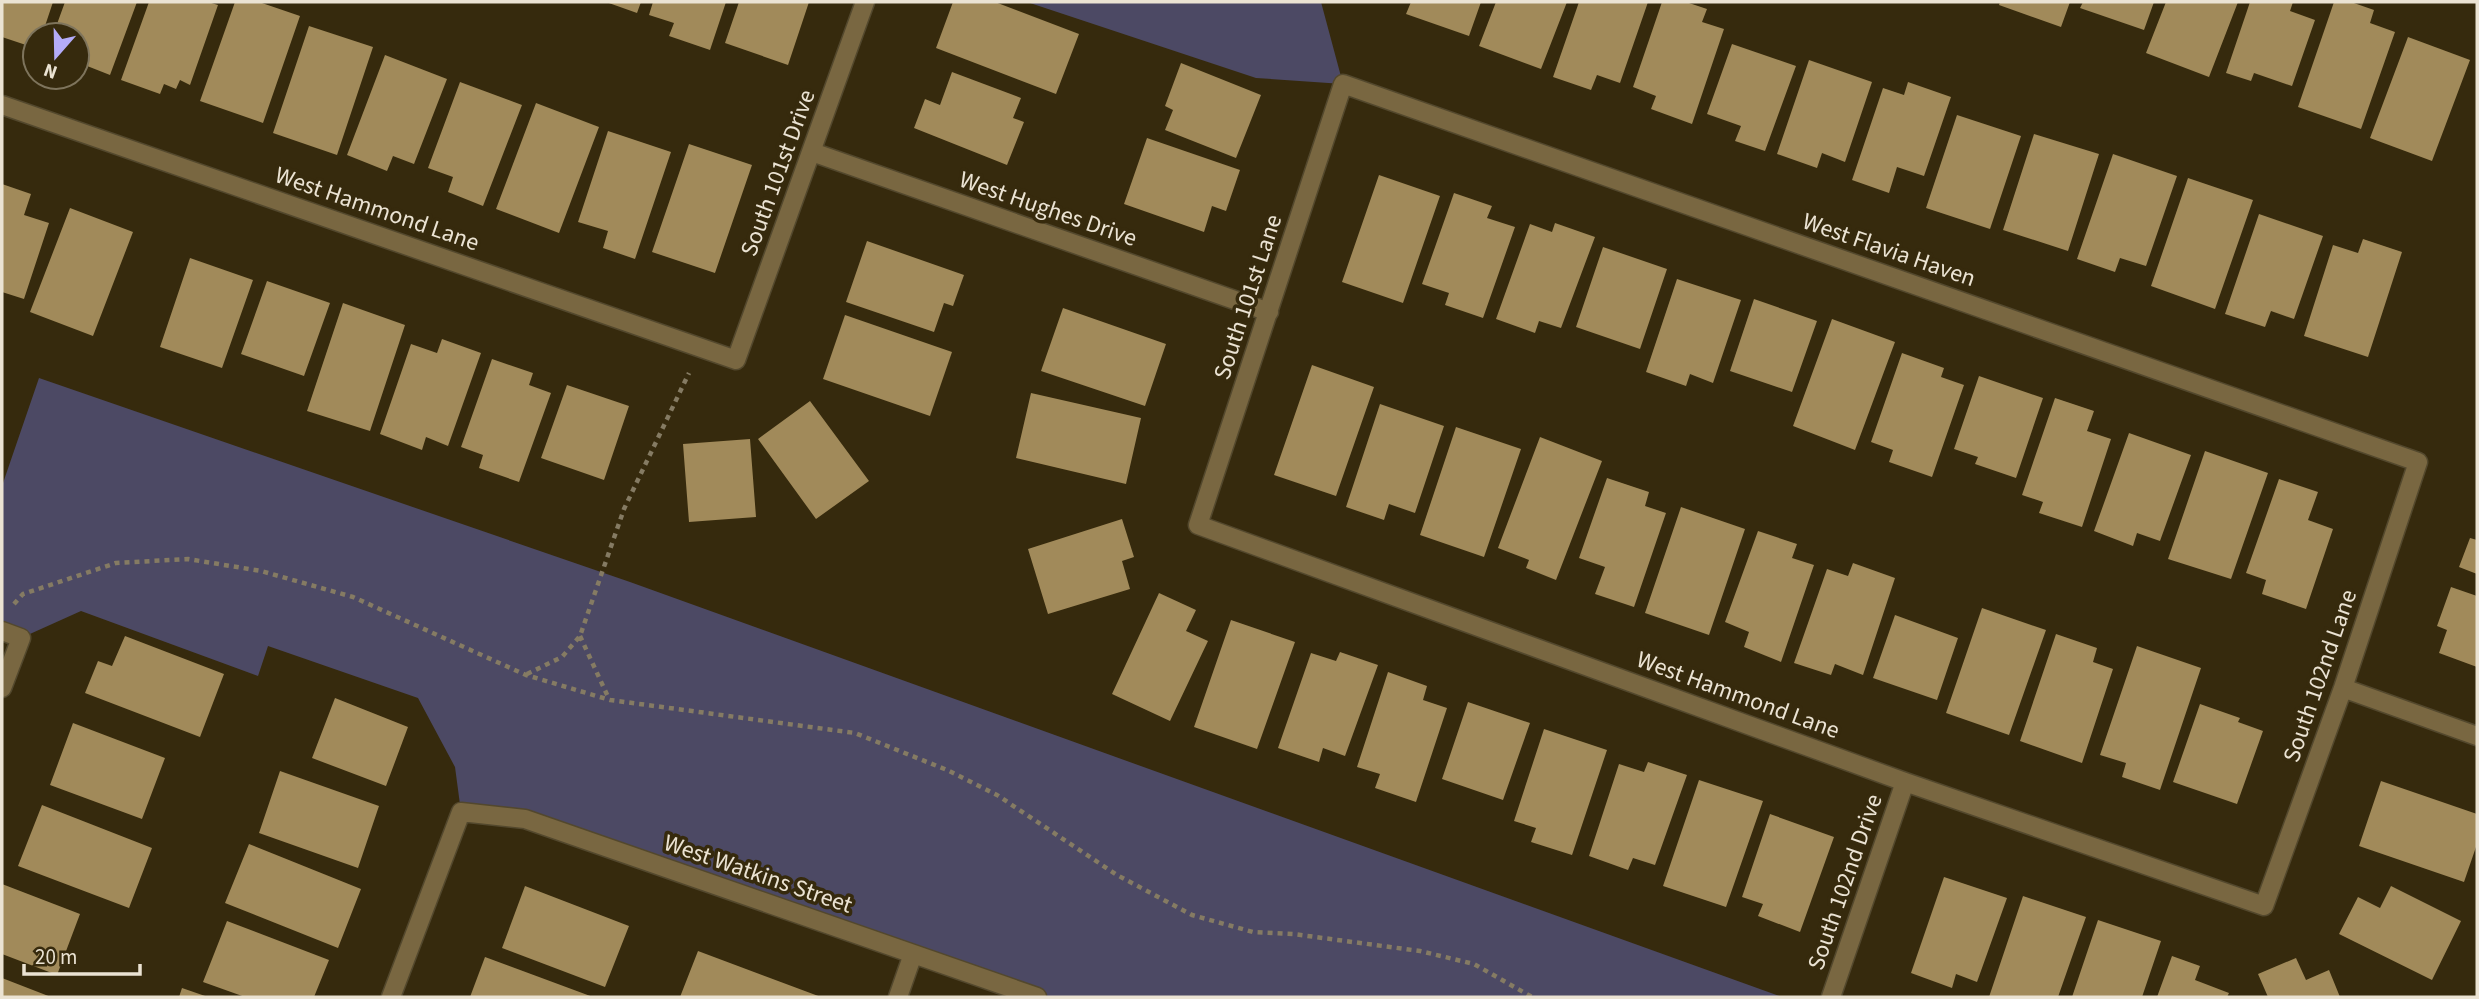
<svg xmlns="http://www.w3.org/2000/svg" width="2479" height="999" viewBox="0 0 2479 999" font-family="'Source Sans 3',sans-serif">
<style>
.green{fill:#4c4964}
.building{fill:#a18a5a}
.lines{fill:none;stroke-linecap:round;stroke-linejoin:round}
.minor-casing{stroke:#53482d;stroke-width:21}
.path{stroke:#857b63;stroke-width:4.5;stroke-dasharray:5 5;stroke-linecap:butt}
.minor{stroke:#796741;stroke-width:18}
.labels{text-anchor:middle;dominant-baseline:central;stroke-width:7;stroke-linejoin:round;paint-order:stroke}
.street-label{font-size:24px;fill:#ebe3d3;stroke:#362a0d}
</style>
<rect width="100%" height="100%" fill="#362a0d"/>
<path class="green" d="M 1027,2 L 1321,2 L 1343,84 L 1256,78 Z
M 39,378 L 630,582 L 1782,997 L 1037,997 L 525,819 L 461,812 L 455,767 L 418,698 L 268,646 L 258,676 L 81,611 L 21,638 L 2,631 L 2,486 Z"/>
<path class="building" d="M 2,2 L 53,2 L 42,35 L 35,35 L 35,48 L 2,37 Z
M 65,2 L 137,2 L 110,75 L 77,62 L 77,35 L 53,35 Z
M 149,2 L 208,2 L 218,5 L 190,85 L 180,80 L 176,89 L 164,84 L 160,94 L 121,80 Z
M 235,2 L 259,2 L 300,16 L 263,123 L 200,101 Z
M 606,2 L 641,2 L 637,13 Z
M 653,2 L 726,2 L 710,50 L 669,36 L 674,23 L 649,15 Z
M 739,2 L 809,2 L 788,65 L 725,43 Z
M 953,2 L 995,2 L 1079,34 L 1056,94 L 936,48 Z
M 1411,2 L 1481,2 L 1469,36 L 1406,14 Z
M 1496,2 L 1567,2 L 1541,69 L 1479,46 Z
M 1579,2 L 1648,2 L 1620,83 L 1597,75 L 1591,90 L 1553,77 Z
M 1662,2 L 1686,2 L 1707,9 L 1702,22 L 1724,29 L 1692,124 L 1651,109 L 1656,96 L 1633,87 Z
M 2000,2 L 2070,2 L 2061,27 L 1999,5 Z
M 2083,2 L 2154,2 L 2144,30 L 2080,8 Z
M 2166,2 L 2238,2 L 2209,77 L 2146,53 Z
M 2250,2 L 2293,2 L 2290,11 L 2315,20 L 2292,86 L 2254,73 L 2251,81 L 2226,73 Z
M 2334,2 L 2351,2 L 2374,10 L 2370,23 L 2395,32 L 2361,129 L 2298,107 Z
M 309,26 L 373,47 L 337,155 L 273,133 Z
M 2408,37 L 2470,60 L 2432,161 L 2370,138 Z
M 1732,44 L 1796,66 L 1765,151 L 1735,141 L 1741,126 L 1707,114 Z
M 385,55 L 447,79 L 414,164 L 393,156 L 387,171 L 347,155 Z
M 1809,60 L 1872,82 L 1845,162 L 1822,153 L 1817,168 L 1777,154 Z
M 1181,63 L 1261,95 L 1236,158 L 1165,130 L 1173,110 L 1165,106 Z
M 952,72 L 1021,98 L 1013,118 L 1024,122 L 1007,165 L 914,128 L 925,99 L 940,105 Z
M 460,82 L 522,105 L 483,206 L 448,192 L 453,177 L 428,168 Z
M 1908,82 L 1951,97 L 1924,176 L 1897,167 L 1889,193 L 1852,180 L 1883,88 L 1904,95 Z
M 536,103 L 599,127 L 559,233 L 496,209 Z
M 1957,115 L 2021,136 L 1990,229 L 1926,208 Z
M 608,131 L 671,152 L 635,259 L 603,248 L 608,231 L 578,222 Z
M 2034,134 L 2099,154 L 2068,251 L 2003,230 Z
M 1147,138 L 1240,170 L 1226,211 L 1212,206 L 1204,232 L 1124,204 Z
M 689,144 L 752,165 L 715,273 L 652,252 Z
M 2113,154 L 2177,176 L 2146,266 L 2120,258 L 2115,272 L 2077,259 Z
M 1379,175 L 1440,196 L 1403,303 L 1342,282 Z
M 2188,178 L 2253,200 L 2215,309 L 2151,286 Z
M 2,184 L 31,194 L 24,215 L 49,223 L 24,299 L 2,292 Z
M 1454,193 L 1492,206 L 1487,218 L 1515,227 L 1483,318 L 1445,305 L 1449,293 L 1422,284 Z
M 70,208 L 133,232 L 93,336 L 30,312 Z
M 2259,214 L 2323,236 L 2294,319 L 2271,311 L 2265,327 L 2225,314 Z
M 1555,223 L 1595,237 L 1561,328 L 1539,321 L 1535,333 L 1496,319 L 1530,224 L 1552,232 Z
M 2363,239 L 2402,252 L 2368,357 L 2304,336 L 2333,245 L 2358,253 Z
M 867,241 L 964,275 L 953,306 L 944,303 L 934,332 L 846,302 Z
M 1603,247 L 1667,269 L 1640,349 L 1576,327 Z
M 190,258 L 253,280 L 222,368 L 160,347 Z
M 1677,279 L 1741,300 L 1713,383 L 1690,374 L 1686,386 L 1646,372 Z
M 267,281 L 330,303 L 304,376 L 241,354 Z
M 1754,299 L 1817,321 L 1792,392 L 1730,371 Z
M 343,303 L 405,325 L 370,431 L 307,411 Z
M 1063,308 L 1166,344 L 1145,406 L 1041,371 Z
M 845,315 L 952,352 L 930,416 L 823,379 Z
M 1832,319 L 1895,342 L 1855,450 L 1793,426 Z
M 442,339 L 481,353 L 448,446 L 426,437 L 422,450 L 380,434 L 411,344 L 437,353 Z
M 1902,353 L 1944,368 L 1941,377 L 1964,385 L 1932,477 L 1889,462 L 1893,450 L 1871,442 Z
M 492,359 L 533,373 L 529,385 L 551,393 L 519,482 L 479,468 L 483,455 L 461,447 Z
M 1312,365 L 1374,387 L 1336,496 L 1274,475 Z
M 1979,376 L 2043,398 L 2016,478 L 1975,464 L 1978,457 L 1954,449 Z
M 567,385 L 629,406 L 604,480 L 541,458 Z
M 1031,393 L 1141,418 L 1126,484 L 1016,458 Z
M 2055,398 L 2094,411 L 2087,431 L 2111,439 L 2082,527 L 2039,513 L 2043,502 L 2022,495 Z
M 810,401 L 869,481 L 816,519 L 758,439 Z
M 1380,404 L 1444,426 L 1415,513 L 1389,504 L 1384,520 L 1346,507 Z
M 1456,427 L 1521,449 L 1484,557 L 1420,535 Z
M 2129,433 L 2191,455 L 2160,541 L 2137,533 L 2133,546 L 2094,531 Z
M 1540,437 L 1602,461 L 1556,580 L 1526,568 L 1529,560 L 1498,548 Z
M 750,439 L 756,517 L 689,522 L 683,444 Z
M 2205,451 L 2268,473 L 2231,579 L 2168,559 Z
M 1607,478 L 1649,492 L 1645,506 L 1666,513 L 1634,607 L 1595,594 L 1605,567 L 1579,558 Z
M 2279,479 L 2318,492 L 2308,520 L 2333,529 L 2306,609 L 2262,594 L 2266,580 L 2246,573 Z
M 1681,507 L 1745,529 L 1709,635 L 1645,613 Z
M 1122,519 L 1134,557 L 1122,561 L 1130,589 L 1048,614 L 1028,549 Z
M 1758,531 L 1797,544 L 1792,558 L 1814,565 L 1781,662 L 1744,647 L 1749,632 L 1725,622 Z
M 2470,538 L 2477,540 L 2477,574 L 2459,567 Z
M 1853,563 L 1895,578 L 1863,675 L 1835,664 L 1831,675 L 1794,663 L 1827,569 L 1848,576 Z
M 2451,587 L 2477,596 L 2477,667 L 2439,653 L 2447,630 L 2437,626 Z
M 1159,593 L 1196,610 L 1186,631 L 1208,641 L 1170,721 L 1112,694 Z
M 1982,608 L 2046,630 L 2009,735 L 1946,713 Z
M 1895,615 L 1958,638 L 1937,700 L 1873,678 Z
M 1231,620 L 1295,642 L 1257,749 L 1194,727 Z
M 2056,634 L 2097,648 L 2093,662 L 2113,669 L 2082,763 L 2020,741 Z
M 125,636 L 224,674 L 200,737 L 85,693 L 98,661 L 112,666 Z
M 2137,646 L 2201,668 L 2160,790 L 2122,777 L 2126,763 L 2100,755 Z
M 1340,652 L 1378,665 L 1345,756 L 1323,748 L 1319,762 L 1278,748 L 1311,653 L 1336,661 Z
M 1388,672 L 1427,686 L 1423,700 L 1447,708 L 1416,802 L 1375,788 L 1380,774 L 1357,767 Z
M 335,698 L 408,727 L 386,786 L 312,758 Z
M 1468,702 L 1530,723 L 1503,800 L 1442,779 Z
M 2200,704 L 2240,718 L 2238,722 L 2263,731 L 2237,804 L 2173,782 Z
M 73,723 L 165,758 L 142,819 L 50,785 Z
M 1544,729 L 1607,750 L 1572,855 L 1531,842 L 1536,828 L 1514,821 Z
M 1648,762 L 1687,775 L 1655,865 L 1633,858 L 1628,870 L 1589,856 L 1619,764 L 1644,772 Z
M 280,771 L 379,806 L 358,868 L 259,833 Z
M 1699,780 L 1763,801 L 1726,907 L 1663,886 Z
M 2381,781 L 2477,814 L 2477,844 L 2464,882 L 2359,846 Z
M 42,805 L 152,848 L 129,908 L 18,866 Z
M 1770,814 L 1834,837 L 1800,932 L 1758,916 L 1763,904 L 1742,897 Z
M 249,844 L 361,889 L 338,948 L 225,903 Z
M 1944,877 L 2007,898 L 1977,982 L 1956,974 L 1952,988 L 1911,973 Z
M 2,884 L 80,914 L 57,975 L 2,954 Z
M 525,886 L 629,926 L 605,987 L 502,948 Z
M 2391,886 L 2461,921 L 2432,980 L 2339,934 L 2358,897 L 2380,908 Z
M 2023,896 L 2086,917 L 2058,997 L 1989,997 Z
M 2098,920 L 2161,941 L 2142,997 L 2072,997 Z
M 227,921 L 329,960 L 314,997 L 245,997 L 203,982 Z
M 698,951 L 821,997 L 680,997 Z
M 2172,956 L 2200,966 L 2195,980 L 2229,993 L 2227,997 L 2157,997 Z
M 485,957 L 593,997 L 470,997 Z
M 2296,958 L 2306,980 L 2329,970 L 2340,997 L 2268,997 L 2258,974 Z
M 2,978 L 51,997 L 2,997 Z
M 182,988 L 208,997 L 179,997 Z"/>
<g class="lines">
<g class="minor-casing">
<path id="minor" d="M 1343,84 L 2418,462 L 2343,688 L 2264,906 L 1905,782 L 1198,525 Z
M 2,105 L 736,360 L 865,2
M 812,152 L 1269,312
M 2,631 L 21,638 L 2,688
M 2343,688 L 2477,736
M 391,997 L 461,812 L 525,819 L 1037,997
M 898,997 L 913,954
M 1831,997 L 1905,782"/>
</g>
<path class="path" d="M 14,604 L 23,594 L 116,563 L 188,559 L 261,571 L 353,597 L 526,675 L 610,700 L 855,733 L 947,770 L 997,795 L 1117,875 L 1192,915 L 1253,932 L 1293,934 L 1420,951 L 1474,964 L 1532,997
M 580,636 L 609,699
M 527,674 L 562,657 L 580,636 L 624,509 L 689,373"/>
<use href="#minor" class="minor"/>
</g>
<g class="labels">
<g class="street-label">
<text transform="translate(778 173) rotate(-70)">South 101st Drive</text>
<text transform="translate(377 209) rotate(19)">West Hammond Lane</text>
<text transform="translate(1048 209) rotate(19)">West Hughes Drive</text>
<text transform="translate(1889 250) rotate(19)">West Flavia Haven</text>
<text transform="translate(1248 297) rotate(-72)">South 101st Lane</text>
<text transform="translate(2320 676) rotate(-71)">South 102nd Lane</text>
<text transform="translate(1738 695) rotate(20)">West Hammond Lane</text>
<text transform="translate(758 874) rotate(19)">West Watkins Street</text>
<text transform="translate(1845 882) rotate(-71)">South 102nd Drive</text>
</g>
</g>
<rect width="2479" height="999" fill="none" stroke="#ebe3d3" stroke-width="7"/>
<g transform="translate(56 56) rotate(200)"><circle r="33" fill="#362a0d" stroke="#7e745c" stroke-width="2"/>
<path d="M0-5L12 26L0 18L-12 26Z" fill="#b4acf9"/>
<text y="-10" font-size="19" font-weight="bold" text-anchor="middle" fill="#ebe3d3">N</text>
</g>
<path d="M24 964v10h116v-10" fill="none" stroke="#ebe3d3" stroke-width="3.5"/>
<text x="35" y="964" font-size="21" fill="#ebe3d3" stroke="#362a0d" stroke-width="5" paint-order="stroke">20 m</text>
</svg>
